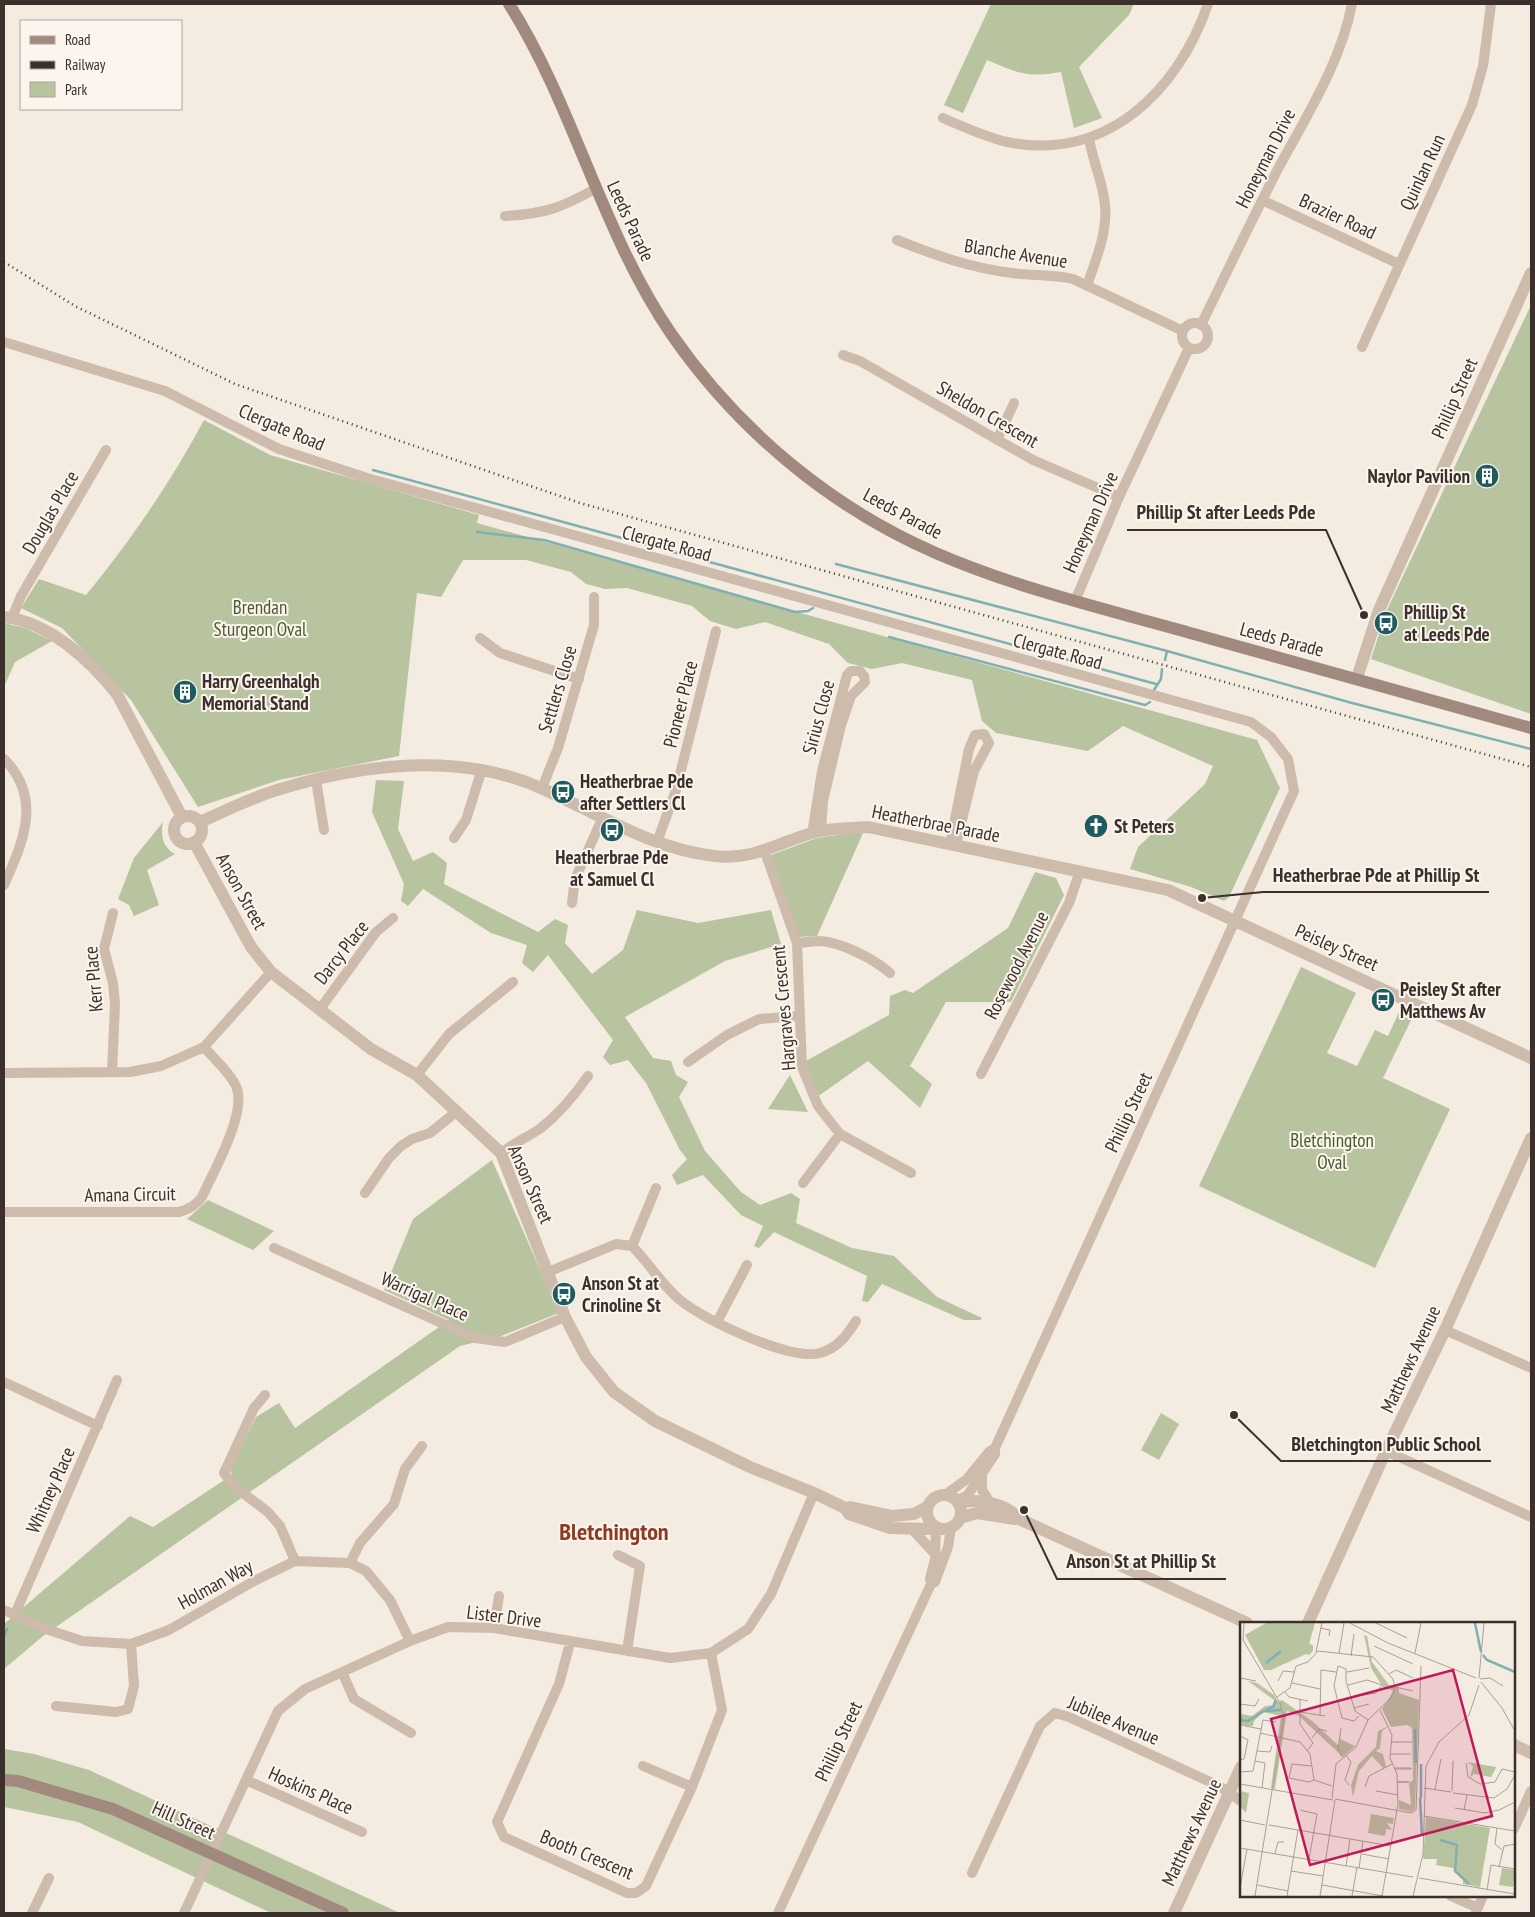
<svg xmlns="http://www.w3.org/2000/svg" width="1535" height="1917" viewBox="0 0 1535 1917" font-family="'PT Sans Narrow',sans-serif">
<style>
.park{fill:#b8c4a0}
.lines{fill:none;stroke-linecap:round;stroke-linejoin:round}
.stream{stroke:#7fb0b2;stroke-width:2.5}
.minor{stroke:#cdbbac;stroke-width:10}
.tertiary{stroke:#cdbbac;stroke-width:12}
.secondary{stroke:#a18a7d;stroke-width:12}
.rail{stroke:#3b302b;stroke-width:2.5;stroke-dasharray:1 4;stroke-linecap:butt}
.labels{text-anchor:middle;dominant-baseline:central;stroke-width:4;stroke-linejoin:round;paint-order:stroke}
.street-label{font-size:19px;fill:#3b302b;stroke:#fbf5ee}
.poi-label{font-size:19px;font-weight:bold;fill:#3b302b;stroke:#fbf5ee;text-anchor:start}
.park-label{font-size:19px;fill:#4a5a2e;stroke:#fbf5ee}
.district-label{font-size:24px;font-weight:bold;fill:#8c3b22;stroke:#fbf5ee}
.inset-river{fill:none;stroke:#7fb0b2;stroke-width:2.5}
.inset-road{fill:none;stroke:#aaa098;stroke-width:1}
.view{fill:#c2185b;fill-opacity:0.15;stroke:#c2185b;stroke-width:2.5}
.inset-edge{fill:none;stroke:#3b302b;stroke-width:2.5}
.leader{fill:none;stroke:#3b302b;stroke-width:2}
.callout-dot{fill:#3b302b;stroke:#fbf5ee;stroke-width:2}
.callout-label{font-size:20px;text-anchor:middle;font-weight:bold;fill:#3b302b;stroke:#fbf5ee;stroke-width:4;stroke-linejoin:round;paint-order:stroke}
</style>
<rect width="100%" height="100%" fill="#f4ebe1"/>
<path class="park" d="M 991,4 L 1134,4 L 1129,15 L 1079,67 L 1102,118 L 1074,128 L 1061,72 C 1027,78 1018,73 987,60 L 963,113 L 944,105 Z
M 1531,305 L 1531,714 L 1371,659 L 1386,612 Z
M 204,420 L 270,455 L 479,515 L 477,523 L 1257,740 L 1280,788 L 1229,897 L 1224,901 L 1191,887 L 1130,869 L 1138,847 L 1205,784 L 1213,766 L 1123,726 L 1088,751 L 996,733 L 982,721 L 972,680 L 902,663 L 872,669 L 848,663 L 829,644 L 765,622 L 736,629 L 710,621 L 692,606 L 627,588 L 605,589 L 586,584 L 571,572 L 526,560 L 463,560 L 441,597 L 417,593 L 399,756 L 279,780 L 198,807 L 131,700 L 62,628 L 21,608 L 39,579 L 86,595 C 130,542 172,480 204,420 Z
M 4,623 L 25,628 L 52,641 L 15,662 L 4,687 Z
M 376,780 L 404,781 L 398,829 L 413,861 L 433,852 L 447,863 L 444,884 L 538,932 L 555,919 L 568,925 L 565,943 L 592,974 L 623,950 L 637,910 L 698,923 L 771,910 L 781,944 L 725,961 L 625,1017 L 653,1058 L 671,1061 L 676,1075 L 688,1082 L 679,1097 L 705,1151 L 741,1192 L 760,1205 L 791,1193 L 800,1199 L 796,1223 L 852,1248 L 894,1256 L 937,1297 L 982,1318 L 980,1320 L 964,1320 L 882,1284 L 868,1302 L 862,1301 L 867,1276 L 774,1232 L 759,1248 L 754,1246 L 763,1226 L 741,1215 L 703,1175 L 677,1185 L 672,1175 L 687,1159 L 680,1150 L 646,1083 L 628,1060 L 610,1065 L 603,1057 L 613,1040 L 548,955 L 533,972 L 522,963 L 527,945 L 491,933 L 423,889 L 408,906 L 401,901 L 404,884 L 372,812 Z
M 163,822 C 160,836 163,847 175,854 L 147,870 L 159,905 L 134,916 L 129,905 L 118,899 L 134,858 Z
M 864,831 L 817,936 L 798,937 L 771,855 L 817,838 Z
M 1035,872 L 1056,878 L 1064,895 L 1011,1002 L 946,1002 L 910,1066 L 932,1084 L 920,1108 L 868,1061 L 817,1097 L 804,1062 L 889,1015 L 890,996 L 905,990 L 913,993 L 1008,928 Z
M 1301,967 L 1356,993 L 1327,1053 L 1357,1066 L 1375,1030 L 1388,1036 L 1399,1012 L 1412,1018 L 1383,1078 L 1450,1109 L 1375,1268 L 1199,1186 Z
M 790,1075 L 808,1112 L 768,1109 Z
M 492,1160 L 559,1313 L 501,1336 L 460,1346 L 43,1636 L 4,1669 L 4,1624 L 130,1516 L 153,1527 L 232,1475 L 230,1469 L 256,1417 L 279,1403 L 295,1428 L 449,1320 L 384,1290 L 413,1219 Z
M 208,1200 L 274,1231 L 253,1250 L 187,1219 Z
M 1161,1413 L 1179,1424 L 1159,1460 L 1141,1450 Z
M 4,1749 L 34,1754 L 89,1770 L 400,1913 L 271,1913 L 78,1822 L 4,1807 Z"/>
<g class="lines">
<path class="stream" d="M 373,470 L 1156,684
M 477,532 L 544,540 L 795,612 L 808,611 L 813,608
M 836,564 L 1167,651
M 889,637 L 1145,705 L 1150,702
M 1165,660 L 1167,651 L 1352,703 L 1531,749
M 1154,690 L 1161,679 L 1162,669
M 4,1636 L 7,1629"/>
<path class="minor" d="M 943,118 C 964,127 985,137 1007,142 C 1107,162 1178,91 1208,4
M 1262,200 L 1399,264
M 505,216 C 544,214 561,208 595,189
M 897,240 C 934,255 971,268 1012,273 C 1032,276 1052,274 1073,279 L 1183,331
M 1087,286 C 1096,258 1110,229 1104,198 C 1101,178 1092,158 1089,138
M1182 336a13 13 0 1 1 26 0a13 13 0 1 1-26 0Z
M 1201,325 C 1227,272 1252,219 1279,167 C 1307,115 1341,62 1352,4
M 4,342 L 165,391 L 279,449 L 367,478 L 1251,722 L 1271,737 L 1288,759 L 1294,791 L 995,1448 L 995,1454 L 967,1496 L 957,1500
M 1362,347 L 1472,105 L 1483,66 L 1491,4
M 843,355 L 860,361 L 1033,460 L 1119,497
M 997,440 L 1014,403
M 1075,601 L 1119,497 L 1189,348
M 12,618 L 21,596 L 106,450
M 480,638 L 500,653 L 579,679
M 4,759 C 43,798 23,843 4,885
M 316,780 L 324,830
M 542,788 L 558,748 L 594,625 L 594,597
M 812,834 L 822,771 L 847,675 L 851,671 L 860,671 L 864,676 L 865,682 L 851,696 L 841,725 L 823,801 L 821,831
M 454,838 L 466,820 L 482,769
M 657,842 L 676,790 L 716,631
M 950,844 L 969,749 L 975,735 L 984,734 L 989,743 L 974,771 L 956,844
M 765,852 L 797,943 L 802,1067 L 818,1106 L 840,1134 L 911,1173
M 572,903 L 575,879 L 602,819
M 797,943 C 804,943 812,941 820,941 C 841,942 874,959 890,973
M 320,1009 L 376,932 L 393,918
M 688,1062 L 727,1035 L 759,1019 L 799,1016
M 112,1072 L 115,1004 L 113,983 L 104,949 L 113,913
M 4,1073 L 130,1072 L 161,1066 L 204,1047 L 271,972
M 981,1074 L 1069,903 L 1080,871
M 417,1075 L 449,1034 L 513,982
M 501,1153 C 514,1143 528,1137 541,1128 C 560,1113 574,1096 588,1076
M 803,1183 L 840,1134
M 365,1193 L 389,1158 L 401,1146 L 412,1139 L 430,1133 L 456,1112
M 4,1212 L 179,1212 C 189,1209 195,1206 202,1197 C 213,1172 248,1112 236,1086 C 229,1071 214,1059 204,1047
M 632,1246 L 656,1188
M 274,1248 L 475,1338 L 505,1342 L 565,1317
M 548,1272 L 616,1244 L 632,1246 C 649,1263 662,1285 680,1300 C 704,1320 790,1361 820,1353 C 838,1348 847,1335 856,1321
M 717,1322 L 747,1265
M 1445,1330 L 1531,1368
M 4,1382 L 98,1426
M 265,1395 L 254,1408 L 224,1473 L 235,1487 L 268,1512 L 280,1526 L 295,1561
M 1386,1451 L 1531,1517
M 982,1475 L 982,1490 L 991,1504
M 945,1495 L 967,1479 L 989,1452 L 995,1448
M 912,1529 L 935,1554
M 618,1555 L 640,1566 L 627,1651
M 350,1563 L 360,1543 L 394,1504 L 405,1469 L 422,1446
M 931,1583 L 930,1579 L 935,1559 L 936,1527
M 4,1610 L 46,1629 L 82,1641 L 131,1644 L 169,1630 L 254,1581 L 295,1561 L 350,1563 L 366,1571 L 390,1600 L 410,1641
M 15,1614 L 117,1380
M 494,1628 L 499,1596
M 570,1643 L 559,1684 L 497,1822 L 504,1837 L 627,1893 L 636,1893 L 646,1886 L 692,1787 L 722,1710 L 711,1653
M 342,1672 L 354,1699 L 411,1733
M 56,1706 L 116,1712 L 128,1709 L 134,1686 L 131,1644
M 643,1766 L 692,1787
M 246,1780 L 362,1832
M 1514,1829 L 1531,1791
M 972,1873 L 1040,1726 L 1055,1713 L 1069,1717 L 1219,1786 L 1241,1801
M 1451,1896 L 1478,1908
M 1476,1912 L 1483,1896
M 32,1913 L 49,1878
M 184,1913 L 278,1711 L 305,1689 L 410,1641 L 448,1627 L 494,1628 L 670,1658 L 711,1653 L 748,1629 L 771,1594 L 814,1493
M 778,1913 L 931,1584 L 935,1582 L 948,1547 L 951,1528"/>
<path class="tertiary" d="M 4,617 C 49,622 90,660 117,694 L 182,817
M 1357,678 L 1379,610 L 1531,273
M174 830a14 14 0 1 1 28 0a14 14 0 1 1-28 0Z
M 200,822 C 225,811 251,798 277,790 C 361,764 461,751 543,789 C 599,814 652,849 714,856 C 756,861 782,840 819,831 C 835,828 852,828 868,827 L 1168,890 L 1531,1058
M 194,842 L 251,947 L 271,972 L 371,1049 L 417,1075 L 501,1153 L 565,1317 L 586,1357 L 614,1392 L 655,1421 L 750,1467 L 814,1493 L 845,1508 L 849,1514 L 890,1528 L 928,1529 L 933,1526
M927 1512a17 17 0 1 1 34 0a17 17 0 1 1-34 0Z
M 959,1503 C 975,1498 1008,1503 1017,1518 L 1247,1623
M 850,1507 L 892,1516 L 914,1514 L 927,1507
M 960,1518 L 977,1513 L 1015,1519
M 1308,1623 L 1386,1451 L 1445,1330 L 1531,1138
M 1514,1745 L 1531,1753
M 1174,1913 L 1241,1767"/>
<path class="secondary" d="M 509,4 C 575,108 601,232 672,335 C 738,430 831,508 938,554 C 1022,590 1113,611 1201,636 C 1311,666 1421,698 1531,728
M 4,1780 L 18,1781 L 113,1809 L 343,1913"/>
<path class="rail" d="M 4,262 L 75,306 L 235,384 L 580,503 L 1531,767"/>
</g>
<defs>
<g id="building-disc" transform="scale(1.25)"><circle r="9.5" fill="#1f5a5e" stroke="#fbf5ee"/><path d="M-4-6H4V6H1V3H-1V6H-4ZM-2.5-4.3h1.7v1.8h-1.7ZM.8-4.3h1.7v1.8H.8ZM-2.5-1h1.7V.8h-1.7ZM.8-1h1.7V.8H.8Z" fill="#fff"/></g>
<g id="bus-disc" transform="scale(1.25)"><circle r="9.5" fill="#1f5a5e" stroke="#fbf5ee"/><path d="M-5-6H5V4H4V6H2V4H-2V6H-4V4H-5ZM-3.5-4V0h7V-4ZM-3.5 1.2v1.5H-2V1.2ZM2 1.2v1.5H3.5V1.2Z" fill="#fff"/></g>
<g id="church-disc" transform="scale(1.25)"><circle r="9.5" fill="#1f5a5e" stroke="#fbf5ee"/><path d="M-1.2-6h2.4v3.5h3.3v2.4h-3.3V6h-2.4V-.1h-3.3v-2.4h3.3Z" fill="#fff"/></g>
</defs>
<g fill-rule="evenodd">
<use href="#building-disc" x="1487" y="476"/>
<use href="#bus-disc" x="1386" y="623"/>
<use href="#building-disc" x="185" y="692"/>
<use href="#bus-disc" x="563" y="792"/>
<use href="#church-disc" x="1096" y="826"/>
<use href="#bus-disc" x="612" y="830"/>
<use href="#bus-disc" x="1383" y="1000"/>
<use href="#bus-disc" x="564" y="1294"/>
</g>
<g class="labels">
<g class="street-label">
<text transform="translate(1265 158) rotate(-63)">Honeyman Drive</text>
<text transform="translate(1422 172) rotate(-65)">Quinlan Run</text>
<text transform="translate(1338 216) rotate(25)">Brazier Road</text>
<text transform="translate(631 221) rotate(65)">Leeds Parade</text>
<text transform="translate(1016 253) rotate(9)">Blanche Avenue</text>
<text transform="translate(1454 398) rotate(-66)">Phillip Street</text>
<text transform="translate(988 414) rotate(30)">Sheldon Crescent</text>
<text transform="translate(282 427) rotate(23)">Clergate Road</text>
<text transform="translate(50 512) rotate(-60)">Douglas Place</text>
<text transform="translate(903 513) rotate(28)">Leeds Parade</text>
<text transform="translate(1090 522) rotate(-66)">Honeyman Drive</text>
<text transform="translate(667 543) rotate(15)">Clergate Road</text>
<text transform="translate(1282 639) rotate(15)">Leeds Parade</text>
<text transform="translate(1058 651) rotate(15)">Clergate Road</text>
<text transform="translate(557 689) rotate(-73)">Settlers Close</text>
<text transform="translate(680 704) rotate(-76)">Pioneer Place</text>
<text transform="translate(818 717) rotate(-75)">Sirius Close</text>
<text transform="translate(936 823) rotate(11)">Heatherbrae Parade</text>
<text transform="translate(242 891) rotate(61)">Anson Street</text>
<text transform="translate(1337 947) rotate(24)">Peisley Street</text>
<text transform="translate(341 952) rotate(-52)">Darcy Place</text>
<text transform="translate(1016 965) rotate(-63)">Rosewood Avenue</text>
<text transform="translate(93 979) rotate(-95)">Kerr Place</text>
<text transform="translate(783 1008) rotate(-95)">Hargraves Crescent</text>
<text transform="translate(1128 1112) rotate(-65)">Phillip Street</text>
<text transform="translate(531 1184) rotate(66)">Anson Street</text>
<text transform="translate(130 1194) rotate(-1)">Amana Circuit</text>
<text transform="translate(425 1296) rotate(24)">Warrigal Place</text>
<text transform="translate(1410 1359) rotate(-65)">Matthews Avenue</text>
<text transform="translate(50 1490) rotate(-66)">Whitney Place</text>
<text transform="translate(215 1584) rotate(-29)">Holman Way</text>
<text transform="translate(504 1616) rotate(7)">Lister Drive</text>
<text transform="translate(1114 1720) rotate(23)">Jubilee Avenue</text>
<text transform="translate(838 1741) rotate(-65)">Phillip Street</text>
<text transform="translate(311 1790) rotate(24)">Hoskins Place</text>
<text transform="translate(184 1820) rotate(24)">Hill Street</text>
<text transform="translate(1191 1832) rotate(-65)">Matthews Avenue</text>
<text transform="translate(587 1854) rotate(23)">Booth Crescent</text>
</g>
<g class="poi-label">
<text x="1470" y="476" text-anchor="end">Naylor Pavilion</text>
<text x="1404" y="612">Phillip St<tspan x="1404" dy="22">at Leeds Pde</tspan></text>
<text x="202" y="681">Harry Greenhalgh<tspan x="202" dy="22">Memorial Stand</tspan></text>
<text x="580" y="781">Heatherbrae Pde<tspan x="580" dy="22">after Settlers Cl</tspan></text>
<text x="1114" y="826">St Peters</text>
<text x="612" y="857" text-anchor="middle">Heatherbrae Pde<tspan x="612" dy="22">at Samuel Cl</tspan></text>
<text x="1400" y="989">Peisley St after<tspan x="1400" dy="22">Matthews Av</tspan></text>
<text x="582" y="1283">Anson St at<tspan x="582" dy="22">Crinoline St</tspan></text>
</g>
<g class="park-label">
<text x="260" y="607">Brendan<tspan x="260" dy="22">Sturgeon Oval</tspan></text>
<text x="1332" y="1140">Bletchington<tspan x="1332" dy="22">Oval</tspan></text>
</g>
<g class="district-label">
<text x="614" y="1531">Bletchington</text>
</g>
</g>
<g transform="translate(1240 1622)">
<rect width="275" height="275" fill="#f4ebe1"/>
<path d="M 124,13 L 127,14 L 132,40 L 149,63 L 154,63 L 154,69 L 143,65 L 131,46 ZM 8,59 L 17,61 L 34,73 L 38,80 L 42,78 L 72,99 L 99,124 L 100,117 L 115,124 L 103,135 L 59,94 L 47,89 L 35,167 L 31,166 L 41,94 L 23,90 L 14,99 L 13,104 L 0,104 L 0,92 L 12,94 L 25,84 L 33,83 L 34,78 ZM 156,65 L 159,66 L 159,71 L 179,78 L 175,187 L 171,190 L 159,187 L 159,178 L 171,183 L 169,161 L 173,158 L 172,106 L 167,103 L 151,105 L 142,87 ZM 149,104 L 142,109 L 140,126 L 136,129 L 143,132 L 146,145 L 143,146 L 132,134 L 119,149 L 113,175 L 111,163 L 118,143 L 136,125 L 138,109 ZM 227,140 L 256,145 L 255,148 L 251,155 L 234,152 L 230,156 L 233,144 ZM 0,169 L 9,171 L 6,191 L 0,184 ZM 131,192 L 154,196 L 153,202 L 147,201 L 152,208 L 146,207 L 145,214 L 128,211 ZM 186,195 L 250,206 L 240,265 L 223,262 L 223,257 L 213,246 L 196,243 L 197,237 L 183,237 ZM 262,246 L 275,248 L 273,265 L 259,263 Z" fill="#b8c4a0"/>
<path d="M 26,1 L 75,1 L 69,22 L 73,23 L 73,29 L 69,33 L 66,32 L 31,48 L 24,48 L 5,13 Z" fill="#b8c4a0"/>
<path class="inset-river" d="M 235,1 L 241,30M 243,33 L 247,38 L 275,50M 26,41 L 41,29M 26,88 L 33,85 L 36,78M 0,98 L 8,99 L 24,89 L 41,88M 175,107 L 176,141M 181,142 L 181,176M 180,176 L 182,214M 200,218 L 217,223 L 215,249 L 229,262"/>
<path class="inset-road" d="M 4,1 L 3,18 L 40,81 L 44,95 L 15,274M 110,1 L 148,21 L 236,56M 136,1 L 167,16M 80,6 L 90,8 L 89,14M 134,24 L 173,42M 76,30 L 82,1M 99,31 L 104,1M 175,31 L 181,1M 111,34 L 114,12M 107,50 L 129,46M 149,52 L 156,48 L 173,56M 0,56 L 16,59M 239,56 L 244,1M 240,57 L 250,56 L 263,64M 38,59 L 43,49 L 54,50M 241,60 L 262,86 L 275,109M 52,61 L 80,67M 108,63 L 127,58 L 142,63 L 136,71 L 111,75M 155,65 L 173,69M 45,70 L 49,75 L 68,79M 37,75 L 50,66 L 56,44 L 68,40 L 78,29 L 133,35 L 153,57 L 155,65 L 151,76 L 128,98 L 116,125 L 96,142 L 92,176M 60,77 L 60,102 L 73,121 L 67,129M 0,82 L 15,84 L 19,77M 114,86 L 129,82M 140,88 L 152,113 L 150,136 L 157,152 L 158,182 L 142,274M 60,90 L 85,94M 80,94 L 81,48 L 96,50M 119,94 L 114,99 L 102,96 L 94,64 L 98,44 L 106,47 L 106,59 L 115,89 L 128,98M 5,104 L 21,107M 101,106 L 98,127 L 102,135M 20,111 L 60,120 L 70,132 L 74,158 L 92,164M 0,114 L 8,118 L 4,137 L 0,138M 72,116 L 79,107 L 87,109M 152,120 L 172,120M 17,129 L 30,130 L 32,124M 150,132 L 171,132M 106,133 L 111,140 L 105,158 L 109,163M 15,139 L 25,141 L 22,166M 226,141 L 228,155 L 240,162 L 255,160 L 262,147 L 275,150M 71,144 L 52,142 L 49,156 L 69,160 L 74,158M 155,146 L 171,146 L 171,147 L 155,147M 0,150 L 13,149 L 23,98 L 36,100M 157,160 L 169,160 L 157,160M 0,162 L 93,178M 125,165 L 129,154 L 152,142M 184,166 L 211,170M 195,167 L 201,137M 136,169 L 158,173M 212,169 L 213,139M 213,171 L 254,176 L 267,167 L 275,153M 95,177 L 171,191 L 176,188 L 181,44M 215,186 L 245,191 L 259,188 L 275,180M 60,188 L 77,192 L 69,237M 224,188 L 227,173M 184,194 L 275,209M 0,198 L 25,203M 29,203 L 151,224M 257,206 L 255,222 L 262,228M 0,226 L 173,255M 35,231 L 38,220 L 44,220M 122,232 L 149,237M 106,244 L 110,217M 259,245 L 264,224 L 275,222M 119,246 L 123,219M 51,249 L 83,254M 179,256 L 275,272M 17,263 L 48,269M 82,263 L 143,274M 0,266 L 7,227M 247,268 L 251,243 L 275,247M 47,274 L 58,208M 80,274 L 95,178M 112,274 L 117,245M 173,274 L 183,232 L 186,144 L 199,120 L 229,93 L 239,63"/>
<path class="view" d="M 213,48 L 252,194 L 70,243 L 31,97 Z"/>
<rect width="275" height="275" class="inset-edge"/>
</g>
<path class="leader" d="M1364 615L1326 530H1127M1202 898L1263 892H1489M1234 1415L1281 1461H1491M1024 1510L1057 1579H1226"/>
<g class="callout-dot">
<circle cx="1364" cy="615" r="5"/>
<circle cx="1202" cy="898" r="5"/>
<circle cx="1234" cy="1415" r="5"/>
<circle cx="1024" cy="1510" r="5"/>
</g>
<g class="callout-label">
<text x="1226" y="519">Phillip St after Leeds Pde</text>
<text x="1376" y="882">Heatherbrae Pde at Phillip St</text>
<text x="1386" y="1451">Bletchington Public School</text>
<text x="1141" y="1568">Anson St at Phillip St</text>
</g>
<rect width="1535" height="1917" fill="none" stroke="#3b302b" stroke-width="10"/>
<rect x="20" y="20" width="162" height="90" fill="#fbf5ee" stroke="#aea6a0"/>
<rect x="30" y="36" width="25" height="8" fill="#a18a7d" stroke="#aea6a0"/>
<text x="65" y="45" font-size="15" fill="#3b302b">Road</text>
<rect x="30" y="61" width="25" height="8" fill="#3b302b" stroke="#aea6a0"/>
<text x="65" y="70" font-size="15" fill="#3b302b">Railway</text>
<rect x="30" y="82" width="25" height="15" fill="#b8c4a0" stroke="#aea6a0"/>
<text x="65" y="95" font-size="15" fill="#3b302b">Park</text>
</svg>
